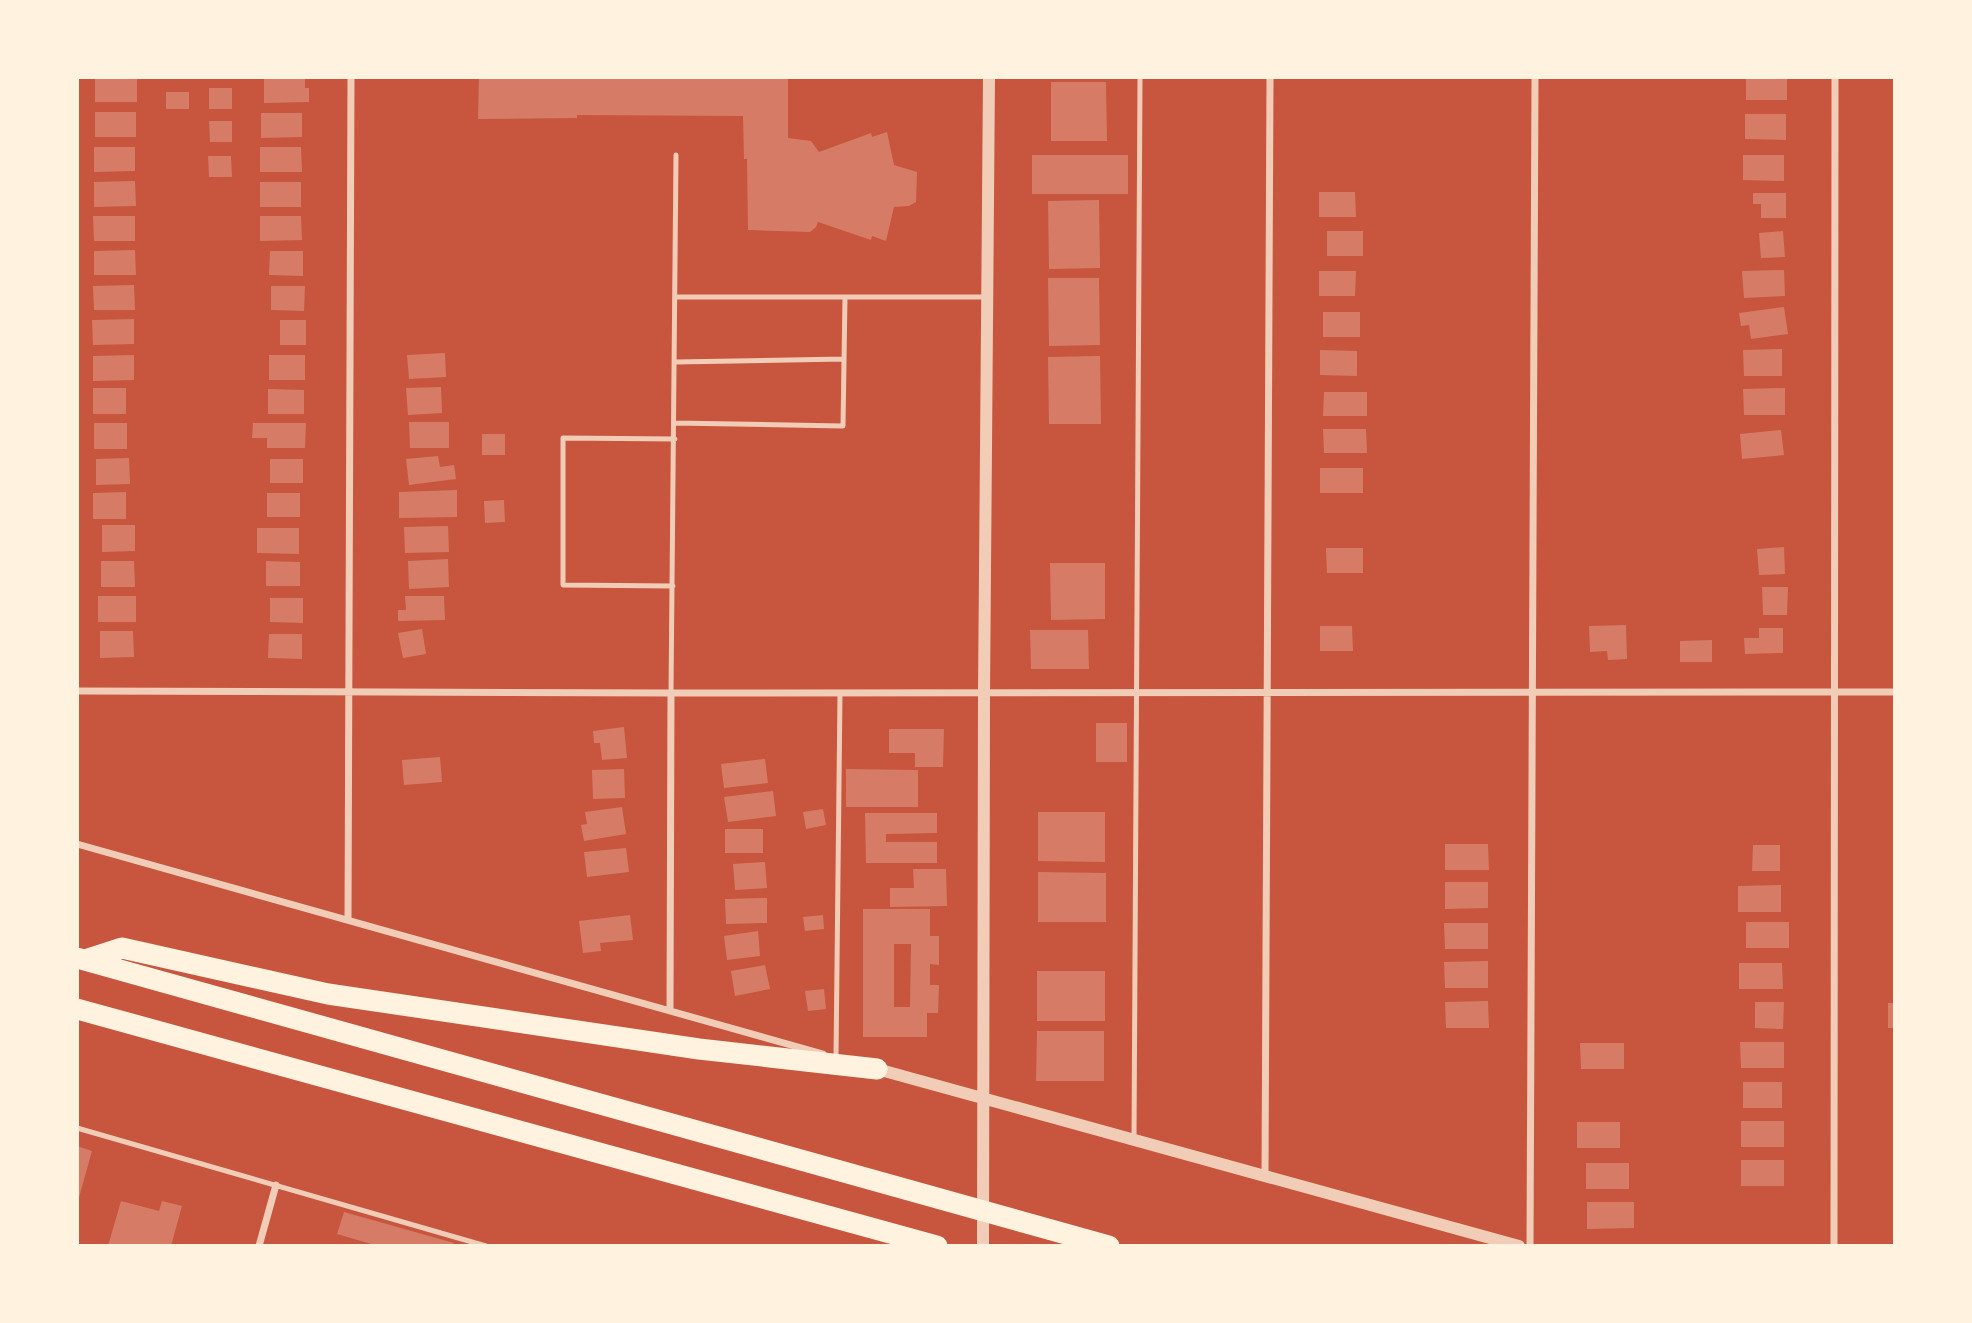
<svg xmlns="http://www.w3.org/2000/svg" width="1972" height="1323" viewBox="0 0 1972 1323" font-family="Spectral,serif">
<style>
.building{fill:#d67c66;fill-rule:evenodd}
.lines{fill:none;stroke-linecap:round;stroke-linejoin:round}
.service{stroke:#f1ccb7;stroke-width:5}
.minor{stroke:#f1ccb7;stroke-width:7}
.tertiary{stroke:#f1ccb7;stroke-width:12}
.motorway{stroke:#fff3e0;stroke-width:21}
</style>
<rect width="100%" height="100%" fill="#c8553d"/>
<path class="building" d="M 95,77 L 137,77 L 137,102 L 95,102 Z
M 479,77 L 788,77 L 788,138 L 811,141 L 819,152 L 871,133 L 872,137 L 887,132 L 894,165 L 917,172 L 916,202 L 909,206 L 894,207 L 886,241 L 872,236 L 871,240 L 818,222 L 816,227 L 810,232 L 748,230 L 747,159 L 744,159 L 743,116 L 577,115 L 577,118 L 478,119 Z
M 1746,77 L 1787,77 L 1787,100 L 1746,100 Z
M 264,78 L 305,78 L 305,88 L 309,88 L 309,102 L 264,103 Z
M 1051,82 L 1106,82 L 1107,141 L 1051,141 Z
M 209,88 L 232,88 L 232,109 L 209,109 Z
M 166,92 L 189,92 L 189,109 L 166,109 Z
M 95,112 L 136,112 L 136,137 L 95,137 Z
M 261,113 L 302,113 L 302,137 L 261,138 Z
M 1745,114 L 1786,114 L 1786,140 L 1745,139 Z
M 209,121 L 232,121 L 232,142 L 210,142 Z
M 94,147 L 135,147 L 135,171 L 94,172 Z
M 260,147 L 301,147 L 302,172 L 260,172 Z
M 1032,155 L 1128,155 L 1128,194 L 1032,194 Z
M 1743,155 L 1784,155 L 1784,181 L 1743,180 Z
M 208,156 L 231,156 L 232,177 L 209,177 Z
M 135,181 L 136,206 L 94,207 L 94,182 Z
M 260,182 L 301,182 L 301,207 L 260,207 Z
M 1319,192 L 1355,192 L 1356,217 L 1319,217 Z
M 1753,193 L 1786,193 L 1786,218 L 1761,218 L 1761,204 L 1753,204 Z
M 1099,200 L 1100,268 L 1049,269 L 1048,201 Z
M 93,216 L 135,216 L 135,241 L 94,241 Z
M 260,216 L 301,216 L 302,240 L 260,241 Z
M 1327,231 L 1363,231 L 1363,256 L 1327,256 Z
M 1783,231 L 1785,257 L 1761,258 L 1759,233 Z
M 135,250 L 136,275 L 94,275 L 94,251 Z
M 270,251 L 303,251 L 303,276 L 269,275 Z
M 1784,270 L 1785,296 L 1744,298 L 1742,271 Z
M 1319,271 L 1356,271 L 1355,296 L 1319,296 Z
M 1048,278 L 1099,278 L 1100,345 L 1049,346 Z
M 134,285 L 135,310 L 94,310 L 93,286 Z
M 271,286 L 305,286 L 304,311 L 271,310 Z
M 1784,307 L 1788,334 L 1751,339 L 1749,325 L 1741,326 L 1739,313 Z
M 1323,312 L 1360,312 L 1360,337 L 1323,337 Z
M 134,319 L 134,344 L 93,345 L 92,320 Z
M 280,320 L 306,320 L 306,345 L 280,345 Z
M 1782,349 L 1782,376 L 1744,376 L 1743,350 Z
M 1320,350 L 1357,351 L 1357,376 L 1320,375 Z
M 445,353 L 446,377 L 409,379 L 407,355 Z
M 134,355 L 134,380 L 93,381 L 93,356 Z
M 269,355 L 305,355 L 305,380 L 269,380 Z
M 1100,356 L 1101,424 L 1049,424 L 1048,357 Z
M 441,387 L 442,413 L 408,415 L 406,388 Z
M 93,388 L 126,388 L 126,414 L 93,414 Z
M 1785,388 L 1785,415 L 1744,415 L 1743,389 Z
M 268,389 L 304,390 L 304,414 L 268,414 Z
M 1324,392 L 1367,392 L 1367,416 L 1323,416 Z
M 409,422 L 449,422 L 449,448 L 410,448 Z
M 94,423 L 127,423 L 127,449 L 94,449 Z
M 253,423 L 306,423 L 305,448 L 267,448 L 267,438 L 252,438 Z
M 1323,429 L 1366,429 L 1367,453 L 1324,453 Z
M 1781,430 L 1784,455 L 1742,459 L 1740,434 Z
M 482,434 L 505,434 L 505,455 L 482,455 Z
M 438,456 L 440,467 L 454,465 L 456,479 L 409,485 L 406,459 Z
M 129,458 L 130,484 L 96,485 L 96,459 Z
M 270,459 L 303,459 L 303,483 L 270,483 Z
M 1320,468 L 1363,468 L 1363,493 L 1320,493 Z
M 457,490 L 457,517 L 399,518 L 399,492 Z
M 126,492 L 126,519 L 93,519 L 93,493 Z
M 267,493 L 300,493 L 300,517 L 267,517 Z
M 504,500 L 505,522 L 485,523 L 484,501 Z
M 102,525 L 135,525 L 135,551 L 102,552 Z
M 448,526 L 449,552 L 405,553 L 404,527 Z
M 257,528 L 299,528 L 299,554 L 257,553 Z
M 1784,547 L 1785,574 L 1759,575 L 1757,549 Z
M 1326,548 L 1363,548 L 1363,573 L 1327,573 Z
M 448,559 L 449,587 L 409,589 L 408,561 Z
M 101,561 L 134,561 L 135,587 L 101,587 Z
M 266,561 L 300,562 L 300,586 L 266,586 Z
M 1050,563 L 1105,563 L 1105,619 L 1051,620 Z
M 1762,587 L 1788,587 L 1787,615 L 1763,615 Z
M 98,596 L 136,596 L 136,622 L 98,622 Z
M 405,596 L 444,596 L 445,620 L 398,621 L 398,610 L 406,610 Z
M 270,598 L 303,598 L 303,623 L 270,622 Z
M 1626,625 L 1627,659 L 1608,660 L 1607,651 L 1590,652 L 1589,626 Z
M 1320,626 L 1352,626 L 1353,651 L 1320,651 Z
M 1759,628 L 1783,628 L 1783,653 L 1745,654 L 1744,638 L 1759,638 Z
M 422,629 L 426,654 L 403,658 L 398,633 Z
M 1030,630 L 1088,630 L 1089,669 L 1031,669 Z
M 100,631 L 133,631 L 134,657 L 100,658 Z
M 269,634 L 302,634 L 302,659 L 268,658 Z
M 1712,640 L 1712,662 L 1680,662 L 1680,641 Z
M 1096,723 L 1127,723 L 1127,762 L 1096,762 Z
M 624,727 L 627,758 L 602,760 L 600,743 L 594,743 L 593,731 Z
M 889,729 L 944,729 L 943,767 L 915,767 L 915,753 L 889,753 Z
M 440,757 L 442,782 L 404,785 L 402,760 Z
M 765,759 L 768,783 L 724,788 L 721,764 Z
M 624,769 L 625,798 L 593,799 L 592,770 Z
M 846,769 L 918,770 L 918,807 L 846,807 Z
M 773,791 L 776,816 L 728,822 L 724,797 Z
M 622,807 L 626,834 L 584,841 L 581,825 L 587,824 L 585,812 Z
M 823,809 L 826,825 L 806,829 L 803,812 Z
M 1038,812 L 1105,812 L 1105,862 L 1038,861 Z
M 865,813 L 937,813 L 937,833 L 886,834 L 886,842 L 937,842 L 937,863 L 866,863 Z
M 725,829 L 763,829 L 763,853 L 725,853 Z
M 1445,844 L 1488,844 L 1489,870 L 1445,870 Z
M 1753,845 L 1780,845 L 1780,871 L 1752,871 Z
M 626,848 L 629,872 L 587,877 L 584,852 Z
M 765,862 L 767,888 L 735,890 L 733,864 Z
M 913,869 L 946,869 L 947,906 L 890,907 L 890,888 L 914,888 Z
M 1038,872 L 1106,873 L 1106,922 L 1038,922 Z
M 1445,882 L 1488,882 L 1488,908 L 1445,909 Z
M 1781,885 L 1781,912 L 1738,912 L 1738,886 Z
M 767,898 L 767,923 L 726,924 L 725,899 Z
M 863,909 L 930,909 L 930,936 L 939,936 L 939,965 L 930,964 L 930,985 L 939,985 L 938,1013 L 927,1013 L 927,1037 L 863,1037 ZM 894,944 L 911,944 L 910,1007 L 894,1007 Z
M 630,915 L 633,940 L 600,943 L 601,951 L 583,953 L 579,921 Z
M 823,915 L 824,929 L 805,931 L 803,917 Z
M 1746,922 L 1789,922 L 1789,948 L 1746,948 Z
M 1444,923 L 1488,923 L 1488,949 L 1445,949 Z
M 758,931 L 760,956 L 727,960 L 724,936 Z
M 1488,961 L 1488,988 L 1445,988 L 1444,962 Z
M 1739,963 L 1782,963 L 1783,989 L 1739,989 Z
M 765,965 L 770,989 L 735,996 L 731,971 Z
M 1037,971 L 1105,971 L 1105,1021 L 1037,1021 Z
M 824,989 L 826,1009 L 808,1011 L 805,991 Z
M 1488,1001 L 1489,1028 L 1446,1028 L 1445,1002 Z
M 1755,1002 L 1784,1002 L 1783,1029 L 1755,1028 Z
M 1888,1003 L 1895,1003 L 1895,1028 L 1888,1028 Z
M 1037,1031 L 1104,1031 L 1104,1081 L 1036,1081 Z
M 1740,1042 L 1784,1042 L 1784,1068 L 1741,1068 Z
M 1580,1043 L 1624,1043 L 1624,1069 L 1581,1069 Z
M 1743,1082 L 1782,1082 L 1782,1108 L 1743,1108 Z
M 1741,1121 L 1784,1121 L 1784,1147 L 1741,1147 Z
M 1577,1122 L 1620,1122 L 1620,1148 L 1577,1148 Z
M 77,1146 L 92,1151 L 78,1201 L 77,1201 Z
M 1741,1160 L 1784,1160 L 1784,1186 L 1741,1186 Z
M 1586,1163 L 1629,1163 L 1629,1189 L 1586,1189 Z
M 121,1201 L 159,1211 L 162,1201 L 182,1206 L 171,1246 L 108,1246 Z
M 1587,1202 L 1634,1202 L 1634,1228 L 1587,1229 Z
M 344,1212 L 454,1243 L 453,1246 L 378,1246 L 337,1234 Z"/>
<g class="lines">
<path class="service" d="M 676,297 L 987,297
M 675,362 L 844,359
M 675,423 L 843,426 L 845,297
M 673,586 L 563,585 L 563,438 L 675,439
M 671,693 L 676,155
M 836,1057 L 840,693
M 77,1128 L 486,1246
M 1134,1138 L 1140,77"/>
<path class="minor" d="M 77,691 L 671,693 L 1895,692
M 77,844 L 823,1054
M 348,919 L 351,77
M 670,1010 L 671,693
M 1265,1175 L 1270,77
M 259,1246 L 276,1185
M 1530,1246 L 1535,77
M 1834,1246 L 1835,77"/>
<path class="tertiary" d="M 877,1069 L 1519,1246
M 983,1246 L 984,693 L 989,77"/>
<path class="motorway" d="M 77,958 L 1109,1246
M 85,960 L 122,948 L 328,994 L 699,1049 L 877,1069
M 77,1009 L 937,1246"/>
</g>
<rect width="1972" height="1323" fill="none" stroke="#fff3e0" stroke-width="158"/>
</svg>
